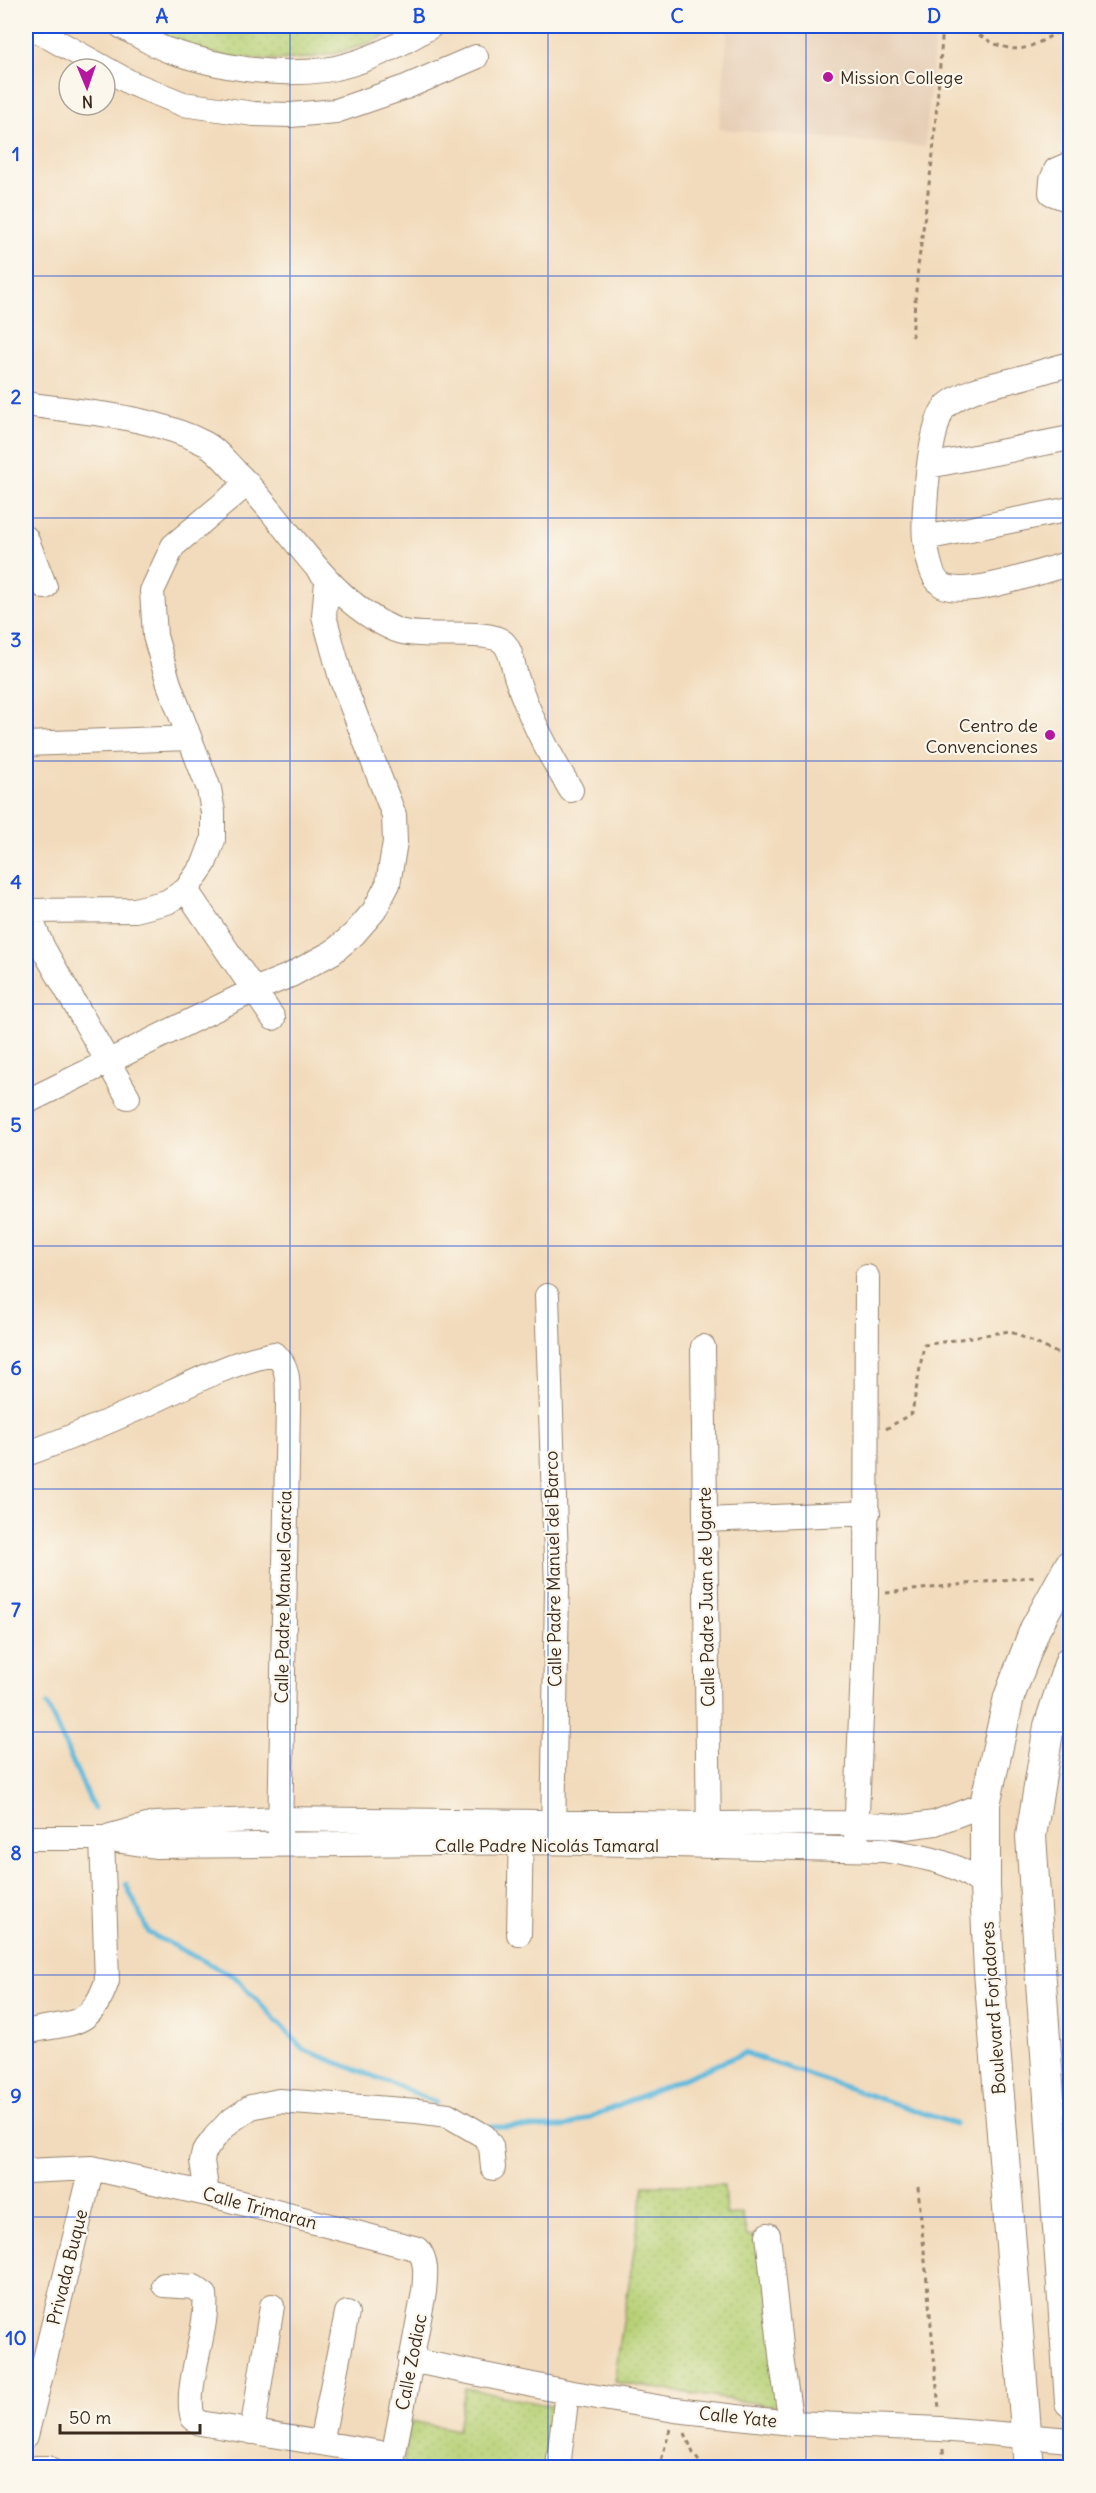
<svg xmlns="http://www.w3.org/2000/svg" width="1096" height="2493" viewBox="0 0 1096 2493" font-family="Delius,sans-serif">
<style>
.built{fill:#e5ccb3}
.grass{fill:url(#grass-dots);stroke:#7a7e4a;stroke-width:1.5}
.lines{fill:none;stroke-linecap:round;stroke-linejoin:round}
.stream{stroke:#5eb9dc;stroke-width:5}
.minor-casing{stroke:#96826d;stroke-width:26}
.major-casing{stroke:#96826d;stroke-width:32}
.path{stroke:#96826d;stroke-width:3;stroke-dasharray:4.5 4.5;stroke-linecap:butt}
.minor{stroke:#fff;stroke-width:24}
.major{stroke:#fff;stroke-width:30}
.grid{fill:none;stroke:#1d4ed8;stroke-width:1.5;stroke-opacity:0.55}
.poi-dot{fill:#b5179e;stroke:#fbf7ec;stroke-width:2}
.labels{text-anchor:middle;dominant-baseline:central;stroke-width:4.5;stroke-linejoin:round;paint-order:stroke}
.poi-label{font-size:18px;fill:#3b2a1e;stroke:#fbf7ec;text-anchor:start}
.street-label{font-size:18px;fill:#3b2a1e;stroke:#fbf7ec}
.neatline{fill:none;stroke:#1d4ed8;stroke-width:2}
.grid-label{font-size:20px;text-anchor:middle;font-weight:bold;fill:#1d4ed8}
</style>
<defs>
<pattern id="grass-dots" width="8" height="8" patternUnits="userSpaceOnUse" patternTransform="scale(1.5)"><rect width="8" height="8" fill="#b8d177"/><path d="M2 2h.1M6 6h.1" fill="none" stroke="#9fb466" stroke-width="1.8" stroke-linecap="round"/></pattern>
</defs>
<rect width="100%" height="100%" fill="#fbf7ec"/>
<filter id="ink" filterUnits="userSpaceOnUse"><feTurbulence type="fractalNoise" baseFrequency=".0167" numOctaves="2"/><feDisplacementMap in="SourceGraphic" scale="12" xChannelSelector="R" yChannelSelector="G"/><feConvolveMatrix kernelMatrix="1 2 1 2 8 2 1 2 1" color-interpolation-filters="sRGB"/></filter>
<filter id="wash" filterUnits="userSpaceOnUse"><feTurbulence type="fractalNoise" baseFrequency=".008" numOctaves="4" result="noise"/><feDisplacementMap in="SourceGraphic" scale="24" xChannelSelector="R" yChannelSelector="G"/><feGaussianBlur stdDeviation="1.35" result="paint"/><feColorMatrix in="noise" values="0 0 0 0 0 0 0 0 0 0 0 0 0 0 0 0 0 1.4 0 .05"/><feComposite in="paint" operator="in"/></filter>
<g filter="url(#wash)">
<rect width="100%" height="100%" fill="#f2dbbc"/>
<path class="built" d="M 728,26 L 936,26 L 925,147 L 719,129 Z"/>
<path class="grass" d="M 138,26 L 402,26 C 342,64 261,67 193,49 C 174,44 156,33 138,26 Z
M 644,2185 L 724,2185 L 726,2215 L 742,2213 L 747,2236 L 765,2235 L 779,2407 L 614,2382 Z
M 465,2388 L 556,2407 L 544,2467 L 403,2468 L 410,2421 L 458,2430 Z"/>
<g class="lines">
<path class="stream" d="M 47,1705 L 94,1809
M 126,1884 L 149,1933 L 235,1977 L 304,2050 L 399,2086 L 436,2103
M 488,2127 L 566,2127 L 745,2053 L 955,2124"/>
</g>
</g>
<g filter="url(#ink)">
<g class="lines">
<g class="minor-casing">
<path id="minor" d="M 29,26 L 131,83 L 183,104 L 254,114 L 291,115 L 336,111 L 406,87 L 476,57
M 121,26 C 137,34 154,46 170,51 C 218,67 275,77 325,70 C 363,64 399,46 431,26
M 1070,164 L 1056,170 L 1052,180 L 1051,193 L 1070,200
M 1070,364 C 1051,369 1032,375 1013,380 C 990,386 965,390 946,406 C 930,420 922,517 925,539 C 927,553 931,583 946,587 C 973,596 1042,571 1070,563
M 26,404 C 86,413 151,415 206,444 C 217,450 227,463 236,472 C 289,523 325,600 396,630 C 421,640 488,628 503,642 C 511,649 513,666 516,676 C 529,717 548,753 571,790
M 929,466 L 1070,438
M 26,538 L 45,587
M 925,538 L 1070,509
M 26,744 L 189,738
M 186,890 L 273,1018
M 26,911 L 135,910 L 167,902 L 186,890 L 204,864 L 213,840 L 213,812 L 209,789 L 169,684 L 155,636 L 152,591 L 173,546 L 248,483
M 27,911 L 43,948 L 128,1097
M 26,1102 L 254,990 L 291,975 L 333,952 L 354,934 L 374,911 L 388,884 L 395,842 L 394,815 L 341,678 L 324,616 L 327,581
M 547,1296 L 557,1587 L 553,1837
M 703,1347 L 709,1838
M 26,1454 C 65,1440 103,1424 141,1407 C 185,1387 226,1363 274,1354 C 291,1366 287,1387 288,1406 L 280,1834
M 705,1520 L 868,1513
M 110,1836 L 154,1824 L 279,1819 L 709,1824 L 856,1823 L 906,1827 L 935,1823 L 985,1804
M 26,1838 L 102,1838 L 155,1846 L 541,1842 L 884,1850 C 919,1856 958,1861 985,1887
M 856,1838 L 866,1595 L 867,1277
M 519,1934 L 521,1827
M 26,2032 C 70,2021 90,2031 107,1981 L 102,1838
M 26,2171 L 92,2168 L 207,2194 L 418,2249 C 428,2262 425,2277 424,2292 L 391,2468
M 207,2194 L 202,2161 L 204,2152 L 215,2137 L 229,2122 L 251,2107 L 279,2101 L 417,2111 L 448,2115 L 484,2136 L 491,2146 L 493,2168
M 768,2235 L 782,2364 L 791,2423
M 164,2285 L 194,2287 L 205,2295 C 209,2331 183,2387 193,2418 L 200,2423 L 393,2455
M 410,2360 L 567,2392 L 675,2410 L 791,2423 L 941,2429 L 1070,2440
M 252,2432 L 272,2306
M 26,2436 L 92,2168
M 321,2443 L 347,2313
M 36,2468 L 48,2468
M 558,2468 L 567,2392"/>
</g>
<g class="major-casing">
<path id="major" d="M 1070,1661 L 1049,1726 L 1031,1836 L 1070,2402
M 1029,2468 L 989,1972 L 985,1887 L 985,1804 L 1009,1697 L 1035,1629 L 1070,1565"/>
</g>
<path class="path" d="M 964,26 C 985,38 1008,57 1033,45 C 1046,40 1057,31 1070,26
M 912,337 L 918,267 L 933,154 L 943,26
M 886,1429 L 912,1413 L 924,1345 L 1009,1331 L 1070,1359
M 886,1593 L 1037,1576
M 918,2187 L 939,2409
M 685,2433 L 693,2453 L 704,2468
M 943,2449 L 944,2468
M 659,2468 L 670,2429"/>
<use href="#minor" class="minor"/>
<use href="#major" class="major"/>
</g>
</g>
<path class="grid" d="M 290,26 L 290,2468M 548,26 L 548,2468M 806,26 L 806,2468M 26,276 L 1070,276M 26,518 L 1070,518M 26,761 L 1070,761M 26,1004 L 1070,1004M 26,1246 L 1070,1246M 26,1489 L 1070,1489M 26,1732 L 1070,1732M 26,1975 L 1070,1975M 26,2217 L 1070,2217"/>
<g class="poi-dot">
<circle cx="828" cy="77" r="6"/>
<circle cx="1050" cy="735" r="6"/>
</g>
<g class="labels">
<g class="poi-label">
<text x="840" y="77">Mission College</text>
<text x="1038" y="725" text-anchor="end">Centro de<tspan x="1038" dy="21">Convenciones</tspan></text>
</g>
<g class="street-label">
<text transform="translate(553 1569) rotate(-91)">Calle Padre Manuel del Barco</text>
<text transform="translate(283 1597) rotate(-89)">Calle Padre Manuel García</text>
<text transform="translate(706 1597) rotate(-91)">Calle Padre Juan de Ugarte</text>
<text x="547" y="1845">Calle Padre Nicolás Tamaral</text>
<text transform="translate(993 2008) rotate(-94)">Boulevard Forjadores</text>
<text transform="translate(260 2208) rotate(15)">Calle Trimaran</text>
<text transform="translate(67 2267) rotate(-76)">Privada Buque</text>
<text transform="translate(411 2362) rotate(-79)">Calle Zodiac</text>
<text transform="translate(738 2417) rotate(6)">Calle Yate</text>
</g>
</g>
<rect width="1096" height="2493" fill="none" stroke="#fbf7ec" stroke-width="66"/>
<g transform="translate(87 87) rotate(178)"><circle r="28" fill="#fbf7ec" stroke="#aea59a" stroke-width="1.5"/>
<path d="M0-4.5L10 22L0 15L-10 22Z" fill="#b5179e"/>
<text y="-9" font-size="16" font-weight="bold" text-anchor="middle" fill="#3b2a1e">N</text>
</g>
<path d="M60 2424v9h140v-9" fill="none" stroke="#3b2a1e" stroke-width="3"/>
<text x="69" y="2424" font-size="18" fill="#3b2a1e" stroke="#fbf7ec" stroke-width="4.5" paint-order="stroke">50 m</text>
<rect x="33" y="33" width="1030" height="2427" class="neatline"/>
<g class="grid-label">
<text x="162" y="23">A</text>
<text x="419" y="23">B</text>
<text x="677" y="23">C</text>
<text x="934" y="23">D</text>
<text x="16" y="161">1</text>
<text x="16" y="404">2</text>
<text x="16" y="647">3</text>
<text x="16" y="889">4</text>
<text x="16" y="1132">5</text>
<text x="16" y="1375">6</text>
<text x="16" y="1617">7</text>
<text x="16" y="1860">8</text>
<text x="16" y="2103">9</text>
<text x="16" y="2345">10</text>
</g>
</svg>
